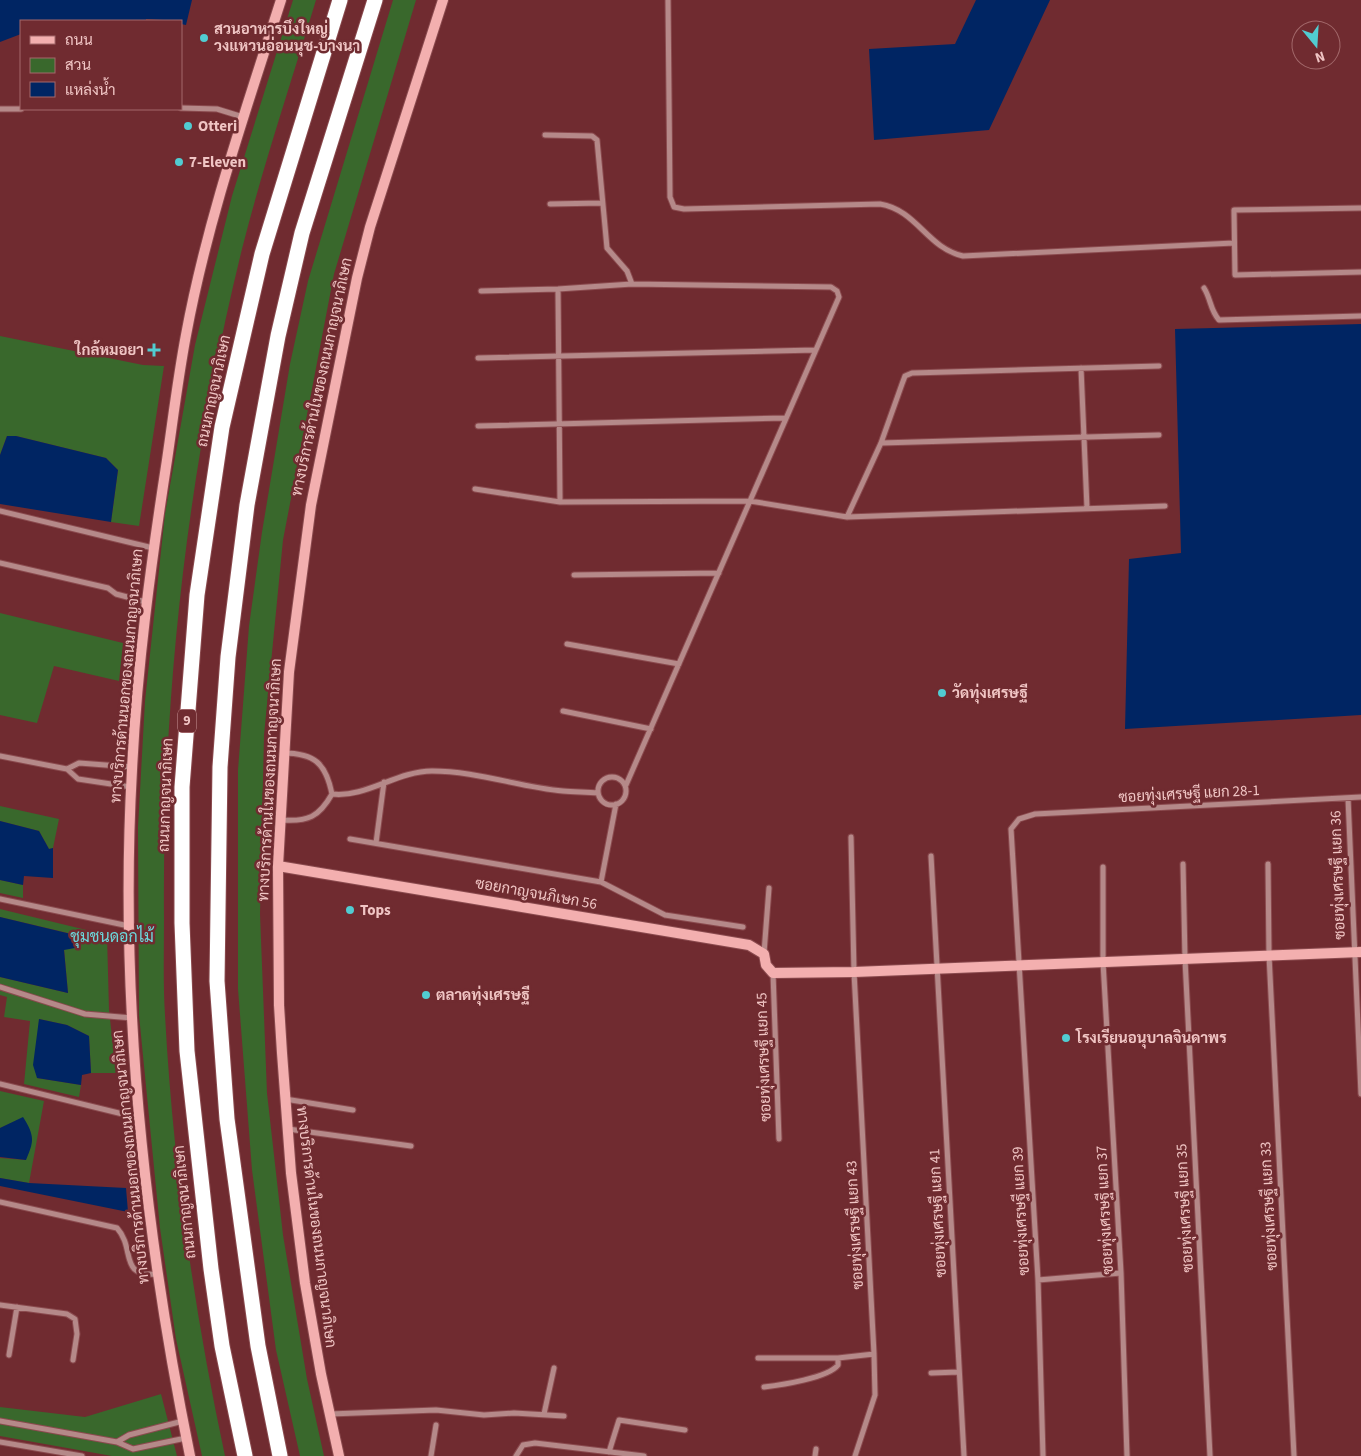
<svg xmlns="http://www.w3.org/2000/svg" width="1361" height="1456" viewBox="0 0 1361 1456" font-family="'Source Sans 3',Sarabun,sans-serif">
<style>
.green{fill:#39682c}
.water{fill:#002563}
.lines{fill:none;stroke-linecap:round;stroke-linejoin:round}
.street-casing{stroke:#8a4a4e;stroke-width:7}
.secondary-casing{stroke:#8a4a4e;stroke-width:12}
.highway-casing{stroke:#8a4a4e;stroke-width:17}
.street{stroke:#b58989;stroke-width:5}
.secondary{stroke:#f3afaf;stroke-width:10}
.highway{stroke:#fff;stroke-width:15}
.poi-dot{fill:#51ccd1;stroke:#702b30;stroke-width:2}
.labels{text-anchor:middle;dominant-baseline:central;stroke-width:5;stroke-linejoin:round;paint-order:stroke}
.shield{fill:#702b30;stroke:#ca9798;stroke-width:1}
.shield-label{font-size:14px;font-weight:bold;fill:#f0c5c4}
.poi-label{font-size:15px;font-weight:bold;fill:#f0c5c4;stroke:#702b30;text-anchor:start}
.street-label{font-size:15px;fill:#f0c5c4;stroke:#702b30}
.neighbourhood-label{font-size:16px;fill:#6bd8dc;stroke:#702b30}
</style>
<rect width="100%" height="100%" fill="#702b30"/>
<path class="green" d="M 293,0 L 316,0 C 291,83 263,166 242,249 C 188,468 162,693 164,919 C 164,951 163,983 165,1015 C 173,1163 194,1311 225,1456 L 202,1456 L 176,1339 L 160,1228 L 139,1015 L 138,827 L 145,701 L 165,514 L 195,345 L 232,196 Z
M 393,0 L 416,0 L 334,274 L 283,540 L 264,735 L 260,914 L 267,1093 L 283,1235 L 307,1379 L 324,1456 L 300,1456 L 276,1350 L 252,1170 L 238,989 L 238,770 L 249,626 L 262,532 L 290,364 L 308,281 Z
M 0,336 L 143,365 L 164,366 L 139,526 L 111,522 L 118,470 L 106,458 L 16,436 L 7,436 L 0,455 Z
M 0,613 L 123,643 L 119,681 L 54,666 L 37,723 L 0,715 Z
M 0,806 L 59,819 L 53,848 L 49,849 L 39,831 L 0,821 Z
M 0,880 L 23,885 L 23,898 L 0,893 Z
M 0,909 L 107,935 L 109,1010 L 116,1073 L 91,1073 L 89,1036 L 67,1025 L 39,1019 L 37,1078 L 81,1085 L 79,1097 L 24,1084 L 30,1021 L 4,1017 L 7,997 L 0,995 L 0,977 L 68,993 L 64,949 L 72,934 L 0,917 Z
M 0,1091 L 44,1101 L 29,1183 L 0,1178 L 0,1158 L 26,1160 L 23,1118 L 0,1128 Z
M 161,1394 L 177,1456 L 112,1456 L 0,1436 L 0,1407 L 85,1417 Z"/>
<path class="water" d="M 0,0 L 192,0 L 186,25 L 181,24 L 181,21 L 146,19 L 146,21 L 21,21 L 21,34 L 0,42 Z
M 976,0 L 1050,0 L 989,130 L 874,140 L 869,49 L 955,44 Z
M 1361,324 L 1361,715 L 1125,729 L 1129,559 L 1181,553 L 1175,329 Z
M 7,436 L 16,436 L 106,458 L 118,470 L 111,522 L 0,504 L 0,455 Z
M 0,821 L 39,831 L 49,849 L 53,848 L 53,878 L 24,876 L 23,885 L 0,880 Z
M 0,917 L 71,934 L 75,948 L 64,950 L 68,993 L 0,977 Z
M 39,1019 L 67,1025 L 89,1036 L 91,1073 L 82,1075 L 81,1085 L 37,1078 L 33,1065 Z
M 23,1117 C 35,1136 34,1141 26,1160 L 0,1157 L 0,1128 Z
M 0,1178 L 29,1183 L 126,1188 L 128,1212 L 0,1186 Z"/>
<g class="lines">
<g class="street-casing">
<path id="street" d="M 668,0 L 670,197 L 674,207 L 684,209 L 880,204 C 917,210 927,248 963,256 L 1234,243
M 181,108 L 217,109 L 243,117
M 0,109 L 21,109
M 545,135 L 592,136 L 597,140 L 607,248 L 627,271 L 632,284
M 550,204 L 602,203
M 1361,208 L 1234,210 L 1235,275 L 1361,272
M 1204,288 C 1211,299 1210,310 1219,320 L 1361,316
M 558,289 L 560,502
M 481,291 L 558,289 L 632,284 L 831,287 L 837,291 L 839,297 L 626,785
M 478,358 L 816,350
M 1081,368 L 1087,508
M 478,426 L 786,418
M 881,443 L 1159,435
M 475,489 L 560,502 L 750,501 L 847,517 L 1165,506
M 0,511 L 153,548
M 847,517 L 881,443 L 902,384 L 905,376 L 912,373 L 1159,366
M 0,563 L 108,588 L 116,594 L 146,602
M 574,575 L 719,573
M 567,644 L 679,664
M 563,711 L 651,729
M 0,756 L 67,769 L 78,779 L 131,787
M 67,769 L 79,763 L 132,767
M598 791a14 14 0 1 1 28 0a14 14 0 1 1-28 0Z
M 332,794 C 366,798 397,771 432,771 C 476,771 519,787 563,791 C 575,792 586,792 598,793
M 1348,798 L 1361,1094
M 281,820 C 308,822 319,817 332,794 C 326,764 315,753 283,753
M 350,839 L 601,882 L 665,915 L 743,927
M 376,843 L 384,782
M 931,856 L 964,1456
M 1183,864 L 1185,959 L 1210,1456
M 1268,864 L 1269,955 L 1294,1456
M 1103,867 L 1103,962 L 1121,1273 L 1127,1456
M 601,882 L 616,804
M 0,899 L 129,926
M 764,953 L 769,888
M 773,973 L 779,1139
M 0,987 L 85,1014 L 132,1018
M 0,1084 L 139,1118
M 285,1099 L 353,1110
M 288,1129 L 411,1146
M 0,1202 L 117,1228 C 136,1249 118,1277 157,1274
M 1038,1280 L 1121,1273
M 0,1305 L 67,1314 L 75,1319 L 77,1334 L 73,1360
M 9,1355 L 17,1307
M 758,1358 L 838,1358
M 931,1373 L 959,1372
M 764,1387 C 781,1385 828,1378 838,1365 L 838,1358 L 874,1354 L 854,972 L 851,837
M 330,1414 L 436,1410 L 484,1415 L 514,1413 L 564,1416
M 544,1414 L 554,1368
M 0,1421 L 117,1442 L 133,1449 L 186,1438
M 0,1442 L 82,1456
M 117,1442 L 129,1435 L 183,1421
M 609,1452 L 619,1420 L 685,1430
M 431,1456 L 436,1425
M 516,1456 L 523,1445 L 535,1443 L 644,1456
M 815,1456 L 816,1449
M 855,1456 L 875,1395 L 874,1354
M 1043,1456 L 1038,1280 L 1011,829 L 1019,819 L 1035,814 L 1361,797"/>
</g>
<g class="secondary-casing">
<path id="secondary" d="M 278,866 L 749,945 L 764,954 L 766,965 L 773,973 L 854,972 L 1361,952
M 190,1456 C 144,1231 119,1000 132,770 C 137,666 151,563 167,460 C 173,419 178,377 186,335 C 207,221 246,110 281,0
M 339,1456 L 321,1374 L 305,1283 L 291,1173 L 282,1053 L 279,1005 L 278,866 L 289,672 L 311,505 L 357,278 L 370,227 L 443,0"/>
</g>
<g class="highway-casing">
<path id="highway" d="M 245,1456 L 222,1346 L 211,1269 L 187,1051 L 182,923 L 182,787 L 197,595 L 222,427 L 262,254 L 340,0
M 280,1456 L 258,1346 L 227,1119 L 217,981 L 220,767 L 228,657 L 247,505 L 278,336 L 302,233 L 375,0"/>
</g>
<use href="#street" class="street"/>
<use href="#secondary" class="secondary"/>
<use href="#highway" class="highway"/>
</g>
<g class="poi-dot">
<circle cx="204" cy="38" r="5"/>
<circle cx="188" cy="126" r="5"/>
<circle cx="179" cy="162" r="5"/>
<path d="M151.5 342.5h5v5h5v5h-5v5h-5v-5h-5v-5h5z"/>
<circle cx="942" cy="693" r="5"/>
<circle cx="350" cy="910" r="5"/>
<circle cx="426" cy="995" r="5"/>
<circle cx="1066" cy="1038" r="5"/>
</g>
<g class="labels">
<rect class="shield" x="178" y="709.5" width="18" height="23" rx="4"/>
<g class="shield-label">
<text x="187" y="721">9</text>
</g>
<g class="poi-label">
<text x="214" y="29">สวนอาหารบึงใหญ่<tspan x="214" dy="17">วงแหวนอ่อนนุช-บางนา</tspan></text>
<text x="198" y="126">Otteri</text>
<text x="189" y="162">7-Eleven</text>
<text x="144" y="350" text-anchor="end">ใกล้หมอยา</text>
<text x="952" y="693">วัดทุ่งเศรษฐี</text>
<text x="360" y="910">Tops</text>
<text x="436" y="995">ตลาดทุ่งเศรษฐี</text>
<text x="1076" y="1038">โรงเรียนอนุบาลจินดาพร</text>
</g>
<g class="street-label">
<text transform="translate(322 377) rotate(-78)">ทางบริการด้านในของถนนกาญจนาภิเษก</text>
<text transform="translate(214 391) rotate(-78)">ถนนกาญจนาภิเษก</text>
<text transform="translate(127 676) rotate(-85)">ทางบริการด้านนอกของถนนกาญจนาภิเษก</text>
<text transform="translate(270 780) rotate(-87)">ทางบริการด้านในของถนนกาญจนาภิเษก</text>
<text transform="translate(1189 794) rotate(-3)">ซอยทุ่งเศรษฐี แยก 28-1</text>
<text transform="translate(166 795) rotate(-88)">ถนนกาญจนาภิเษก</text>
<text transform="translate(1338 875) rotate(-92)">ซอยทุ่งเศรษฐี แยก 36</text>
<text transform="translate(536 894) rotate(10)">ซอยกาญจนภิเษก 56</text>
<text transform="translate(764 1057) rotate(-92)">ซอยทุ่งเศรษฐี แยก 45</text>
<text transform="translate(131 1157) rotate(-96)">ทางบริการด้านนอกของถนนกาญจนาภิเษก</text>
<text transform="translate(185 1202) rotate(-96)">ถนนกาญจนาภิเษก</text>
<text transform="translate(1269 1206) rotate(-93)">ซอยทุ่งเศรษฐี แยก 33</text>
<text transform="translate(1185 1208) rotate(-93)">ซอยทุ่งเศรษฐี แยก 35</text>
<text transform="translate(1105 1210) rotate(-93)">ซอยทุ่งเศรษฐี แยก 37</text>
<text transform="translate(1021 1211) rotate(-93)">ซอยทุ่งเศรษฐี แยก 39</text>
<text transform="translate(938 1213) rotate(-93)">ซอยทุ่งเศรษฐี แยก 41</text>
<text transform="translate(855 1225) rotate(-93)">ซอยทุ่งเศรษฐี แยก 43</text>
<text transform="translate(316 1227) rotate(83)">ทางบริการด้านในของถนนกาญจนาภิเษก</text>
</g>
<g class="neighbourhood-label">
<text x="112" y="937">ชุมชนดอกไม้</text>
</g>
</g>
<rect x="20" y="20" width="162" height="90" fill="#702b30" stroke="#a3696b"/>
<rect x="30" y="36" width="25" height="8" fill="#f3afaf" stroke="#a3696b"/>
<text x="65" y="45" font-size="15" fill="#f0c5c4">ถนน</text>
<rect x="30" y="58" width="25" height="15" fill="#39682c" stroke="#a3696b"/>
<text x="65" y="70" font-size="15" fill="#f0c5c4">สวน</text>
<rect x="30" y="82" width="25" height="15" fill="#002563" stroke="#a3696b"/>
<text x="65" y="95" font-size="15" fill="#f0c5c4">แหล่งน้ำ</text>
<g transform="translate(1316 45) rotate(162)"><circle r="24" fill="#702b30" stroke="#a3696b"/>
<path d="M0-4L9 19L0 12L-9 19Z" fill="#51ccd1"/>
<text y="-8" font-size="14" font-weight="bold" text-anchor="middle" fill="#f0c5c4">N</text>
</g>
</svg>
